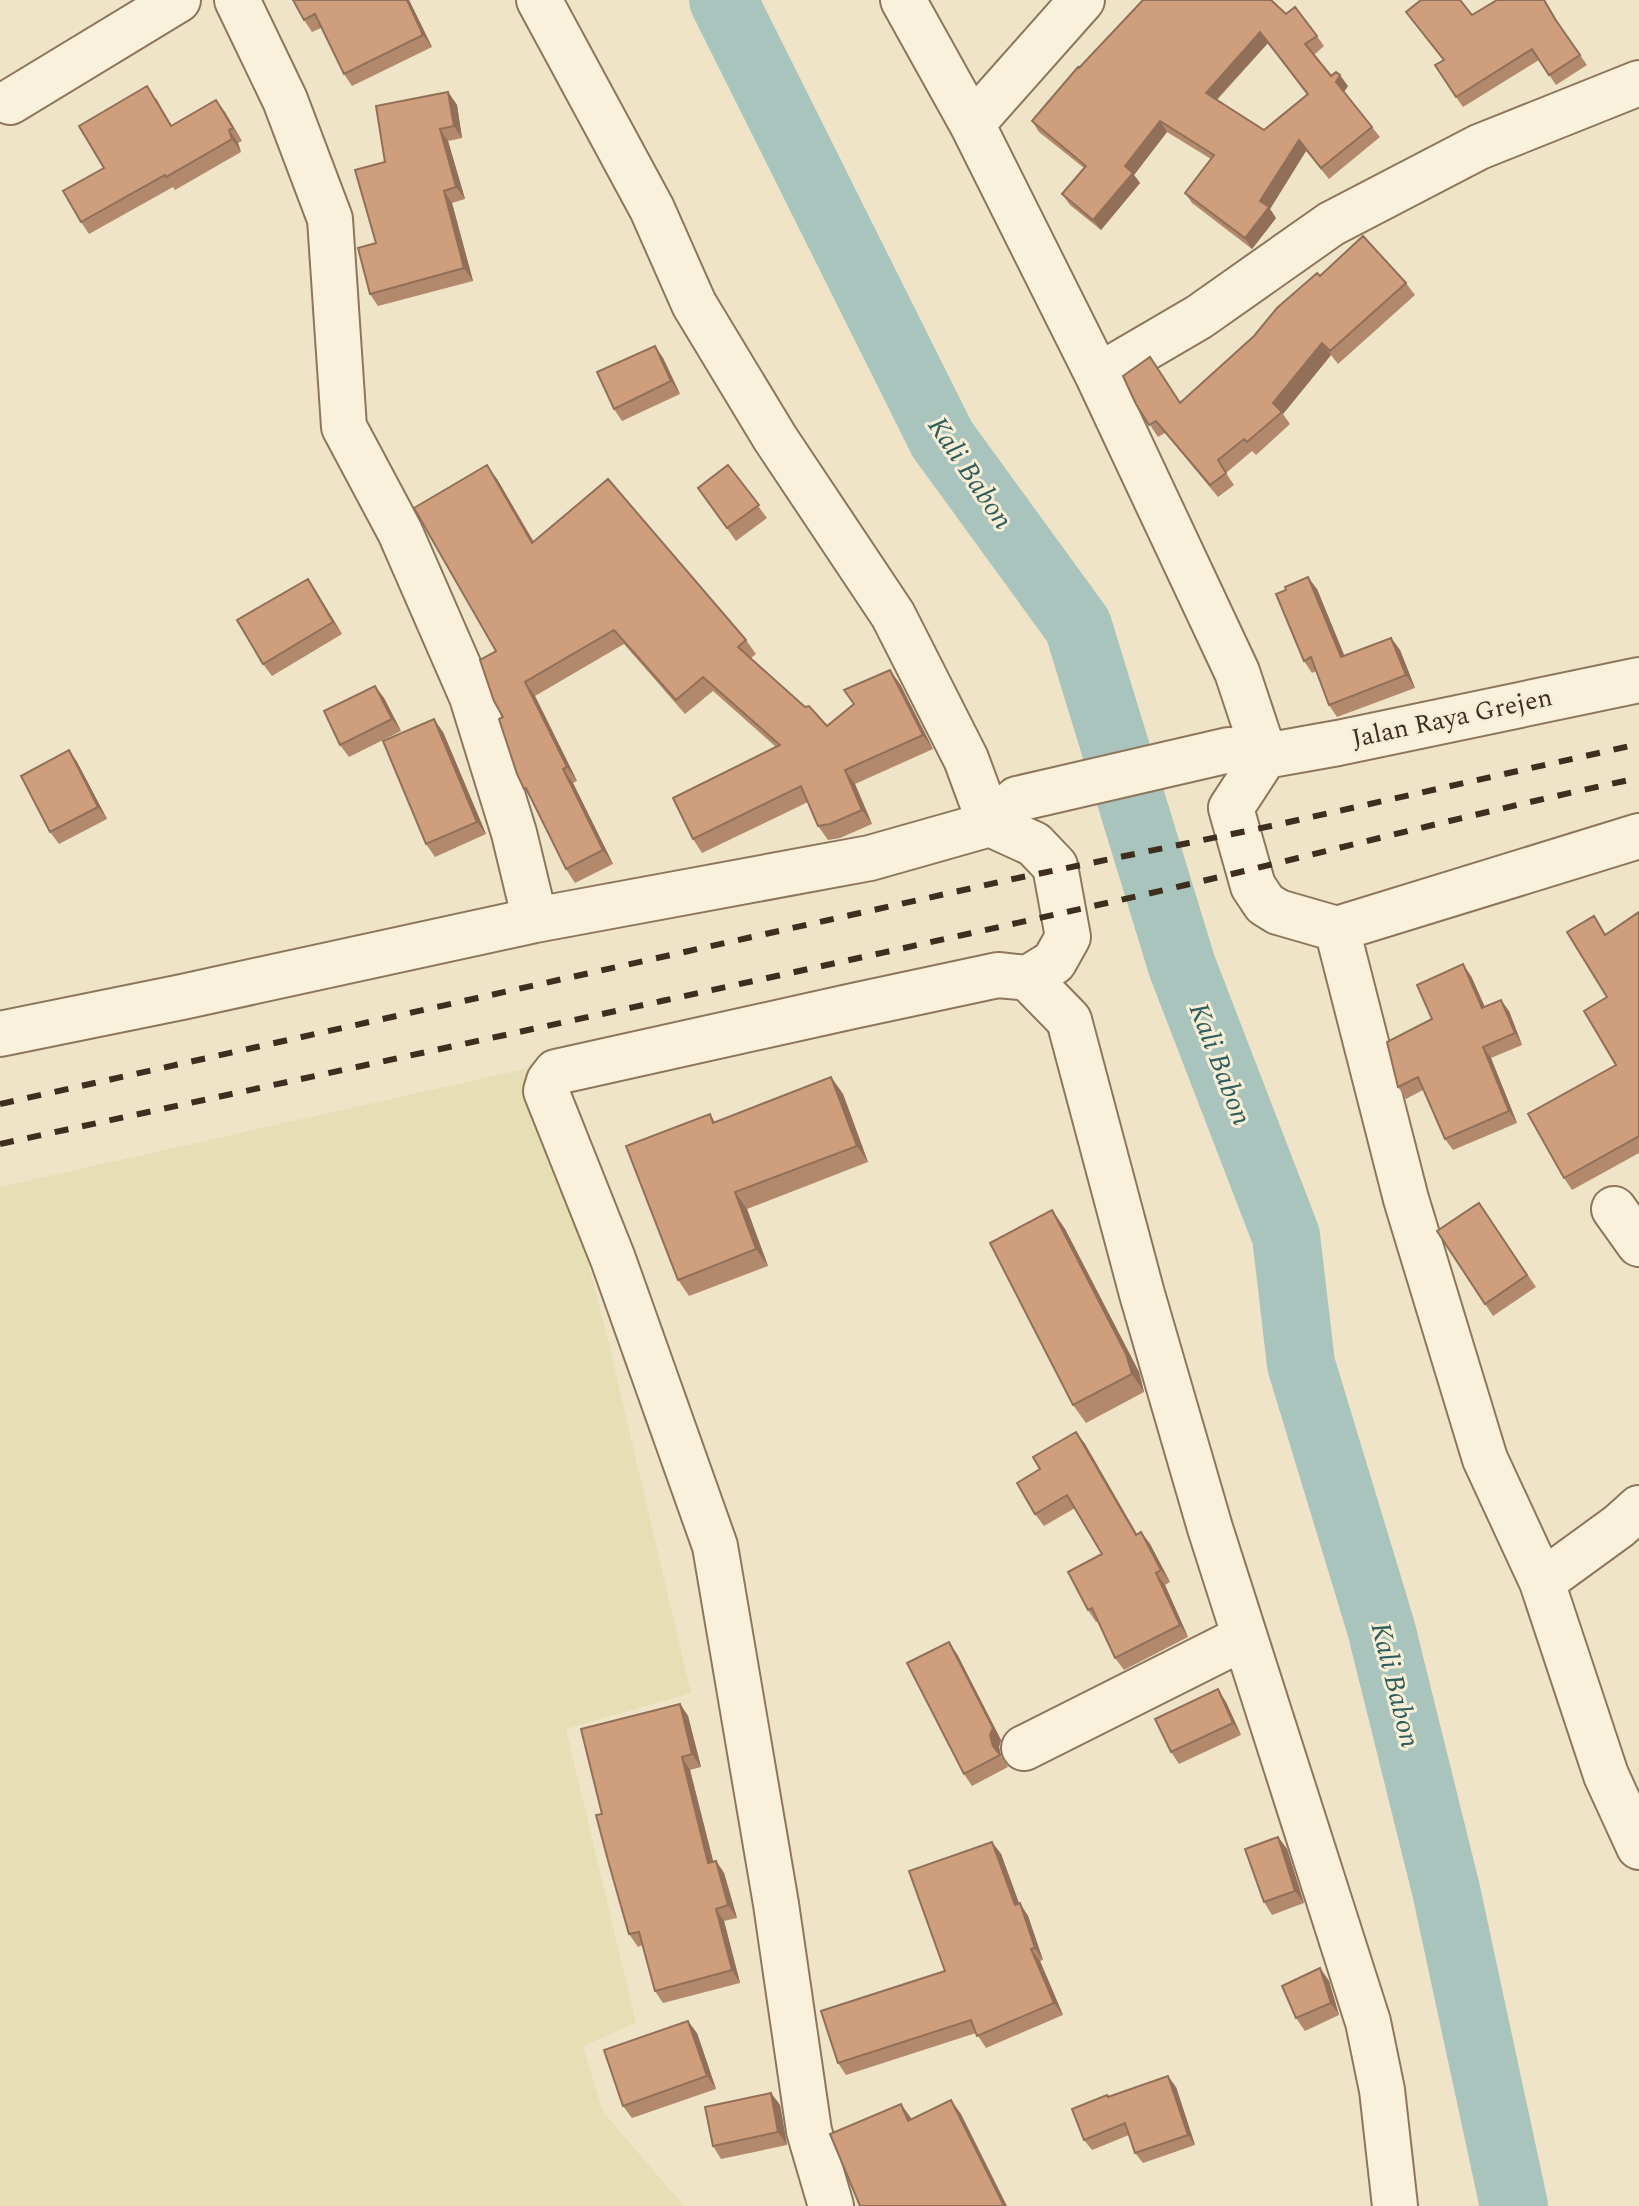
<svg xmlns="http://www.w3.org/2000/svg" width="1639" height="2206" viewBox="0 0 1639 2206" font-family="Spectral,serif">
<style>
.farmland{fill:#e6deb5}
.lines{fill:none;stroke-linecap:round;stroke-linejoin:round}
.river{stroke:#a9c4bc;stroke-width:68}
.minor-casing{stroke:#8d765c;stroke-width:48}
.minor{stroke:#faf1dc;stroke-width:44}
.rail{stroke:#3d2e20;stroke-width:6;stroke-dasharray:14 14;stroke-linecap:butt}
.wall{fill:#b2896c;fill-rule:evenodd}
.shaded-wall{fill:#916f58}
.building{fill:#cf9f7d;stroke:#916f58;stroke-width:2;fill-rule:evenodd}
.labels{text-anchor:middle;dominant-baseline:central;stroke-width:6;stroke-linejoin:round;paint-order:stroke}
.street-label{font-size:26px;fill:#3d2e20;stroke:#f7eed8}
.water-label{font-size:28px;font-style:italic;fill:#2f5d5a;stroke:#f7eed8}
</style>
<rect width="100%" height="100%" fill="#f0e4c8"/>
<path class="farmland" d="M 538,1066 L 606,1332 L 691,1693 L 566,1729 L 636,2023 L 583,2046 L 603,2112 L 684,2206 L 0,2206 L 0,1187 Z"/>
<g class="lines">
<path class="river" d="M 723,0 L 942,439 L 1078,626 L 1182,966 L 1286,1236 L 1301,1364 L 1381,1628 L 1446,1890 L 1514,2206"/>
<g class="minor-casing">
<path id="minor" d="M 237,0 L 285,100 L 330,219 L 344,427 L 400,532 L 472,697 L 514,833 L 535,920
M 539,0 L 652,209 L 694,304 L 775,438 L 893,615 L 966,759 L 990,824 L 1034,844 L 1055,866 L 1068,937 L 1054,962 L 1028,978 L 998,975 L 853,1006 L 556,1072 L 549,1081 L 546,1091 L 613,1259 L 715,1546 L 776,1904 L 809,2131 L 831,2206
M 903,0 L 972,124 L 1098,376 L 1237,672 L 1265,756
M 10,102 L 178,0
M 972,124 L 1082,0
M 1098,376 L 1199,317 L 1331,224 L 1479,147 L 1639,83
M 1265,756 L 1231,808 L 1253,886 L 1265,904 L 1278,912 L 1337,929 L 1639,836
M 1337,929 L 1406,1199 L 1485,1459 L 1542,1582 L 1606,1775 L 1639,1847
M 1028,978 L 1069,1020 L 1142,1294 L 1210,1528 L 1368,2022 L 1382,2090 L 1395,2206
M 0,1034 L 182,997 L 535,920 L 870,858 L 990,824 L 1017,799 L 1229,750 L 1265,756 L 1338,743 L 1639,680
M 1614,1209 L 1639,1244
M 1542,1582 L 1619,1526 L 1639,1508
M 1024,1748 L 1245,1637"/>
</g>
<use href="#minor" class="minor"/>
<path class="rail" d="M 0,1104 L 1013,879 L 1271,826 L 1639,744
M 0,1144 C 379,1062 759,981 1138,896 C 1305,858 1471,813 1639,778"/>
</g>
<path class="wall" d="M 293,0 L 409,0 L 432,47 L 352,86 L 344,74 L 321,28 L 312,32 L 304,20 Z
M 1497,0 L 1545,0 L 1562,29 L 1587,65 L 1556,85 L 1539,60 L 1463,107 L 1456,97 L 1443,60 L 1406,12 L 1472,15 Z
M 1286,14 L 1317,36 L 1324,46 L 1314,55 L 1331,76 L 1348,86 L 1344,92 L 1380,137 L 1329,179 L 1306,151 L 1270,209 L 1276,218 L 1252,249 L 1192,203 L 1185,193 L 1211,159 L 1167,132 L 1134,175 L 1140,183 L 1101,230 L 1070,205 L 1062,194 L 1084,168 L 1039,132 L 1032,121 L 1079,68 ZM 1268,43 L 1307,95 L 1264,130 L 1217,100 Z
M 448,92 L 457,105 L 462,138 L 448,141 L 465,199 L 452,203 L 473,281 L 378,306 L 370,294 L 385,162 Z
M 156,98 L 172,126 L 216,100 L 242,141 L 238,143 L 241,152 L 175,190 L 173,187 L 89,234 L 81,222 L 104,168 Z
M 1320,276 L 1406,283 L 1415,295 L 1338,364 L 1331,355 L 1283,414 L 1290,424 L 1256,455 L 1252,451 L 1226,473 L 1234,485 L 1218,497 L 1165,433 L 1158,437 L 1136,404 L 1181,403 Z
M 655,346 L 663,358 L 680,394 L 622,421 L 614,409 Z
M 728,465 L 767,518 L 736,541 L 698,488 Z
M 497,479 L 534,542 L 746,640 L 756,654 L 751,658 L 827,726 L 900,684 L 933,749 L 855,784 L 872,824 L 840,838 L 828,840 L 818,826 L 808,802 L 702,853 L 693,839 L 776,747 L 713,691 L 685,714 L 624,644 L 535,696 L 577,781 L 573,783 L 613,864 L 575,883 L 566,869 L 534,803 L 524,789 L 503,717 L 496,651 Z
M 1317,589 L 1344,656 L 1391,638 L 1400,650 L 1415,688 L 1337,717 L 1329,705 L 1316,671 L 1312,673 L 1304,661 Z
M 316,591 L 342,634 L 272,676 L 263,664 Z
M 375,686 L 384,698 L 401,731 L 349,757 L 340,745 Z
M 443,732 L 486,834 L 435,857 L 426,844 Z
M 69,750 L 77,762 L 107,819 L 59,844 L 50,832 Z
M 1639,912 L 1639,1153 L 1572,1190 L 1564,1178 L 1616,1065 L 1607,997 L 1606,934 Z
M 1471,976 L 1485,1007 L 1509,1011 L 1522,1045 L 1491,1058 L 1517,1123 L 1453,1150 L 1445,1139 L 1423,1090 L 1406,1099 L 1398,1087 L 1432,1019 Z
M 831,1077 L 843,1094 L 868,1162 L 747,1209 L 768,1266 L 689,1296 L 678,1280 L 710,1114 L 715,1122 Z
M 1479,1203 L 1536,1287 L 1493,1316 L 1437,1231 Z
M 1052,1210 L 1065,1229 L 1139,1372 L 1144,1392 L 1086,1423 L 1073,1405 Z
M 1076,1432 L 1085,1444 L 1137,1534 L 1141,1532 L 1150,1544 L 1170,1582 L 1165,1585 L 1188,1637 L 1124,1670 L 1115,1658 L 1098,1621 L 1096,1622 L 1088,1610 L 1102,1554 L 1075,1508 L 1044,1526 L 1035,1514 L 1040,1469 Z
M 957,1654 L 1001,1740 L 999,1747 L 1001,1756 L 1008,1767 L 972,1786 L 964,1774 Z
M 1226,1702 L 1241,1735 L 1179,1764 L 1171,1752 Z
M 680,1704 L 688,1716 L 701,1767 L 690,1770 L 713,1862 L 716,1861 L 724,1873 L 737,1918 L 724,1921 L 740,1983 L 663,2003 L 655,1991 L 642,1945 L 638,1947 L 629,1934 L 602,1814 Z
M 1278,1837 L 1287,1849 L 1304,1903 L 1272,1915 L 1264,1902 Z
M 992,1842 L 1001,1854 L 1019,1903 L 1028,1916 L 1043,1960 L 1040,1961 L 1063,2015 L 986,2048 L 976,2033 L 846,2075 L 838,2063 L 945,1971 Z
M 1320,1968 L 1329,1981 L 1339,2015 L 1305,2031 L 1296,2018 Z
M 697,2033 L 716,2089 L 632,2118 L 623,2106 Z
M 1176,2087 L 1195,2145 L 1143,2163 L 1135,2153 L 1129,2135 L 1092,2150 L 1084,2140 L 1108,2097 Z
M 771,2093 L 780,2105 L 787,2145 L 721,2159 L 713,2146 Z"/>
<path class="shaded-wall" d="M 407,0 L 409,0 L 432,47 L 423,35 Z
M 1260,32 L 1268,43 L 1213,103 L 1206,93 Z
M 1340,75 L 1348,86 L 1343,93 L 1336,82 Z
M 448,92 L 457,105 L 462,138 L 454,126 Z
M 216,100 L 225,112 L 242,141 L 233,128 Z
M 1160,121 L 1167,132 L 1134,175 L 1140,183 L 1101,230 L 1093,220 L 1125,166 Z
M 440,129 L 448,141 L 465,199 L 456,187 Z
M 229,130 L 238,143 L 241,152 L 232,139 Z
M 1299,140 L 1306,151 L 1270,209 L 1276,218 L 1252,249 L 1245,238 L 1260,201 Z
M 444,191 L 452,203 L 473,281 L 464,268 Z
M 1322,343 L 1331,355 L 1283,414 L 1273,403 Z
M 655,346 L 663,358 L 680,394 L 671,381 Z
M 487,465 L 497,479 L 542,557 L 532,543 Z
M 1308,577 L 1317,589 L 1350,669 L 1341,657 Z
M 308,579 L 316,591 L 342,634 L 333,622 Z
M 1391,638 L 1400,650 L 1415,688 L 1406,675 Z
M 890,670 L 900,684 L 933,749 L 923,735 Z
M 525,682 L 535,696 L 577,781 L 567,767 Z
M 375,686 L 384,698 L 401,731 L 392,719 Z
M 434,719 L 443,732 L 486,834 L 477,822 Z
M 69,750 L 77,762 L 107,819 L 98,807 Z
M 563,769 L 573,783 L 613,864 L 603,850 Z
M 845,770 L 855,784 L 872,824 L 862,810 Z
M 1463,964 L 1471,976 L 1490,1019 L 1482,1008 Z
M 1501,1000 L 1509,1011 L 1522,1045 L 1515,1033 Z
M 1483,1047 L 1491,1058 L 1517,1123 L 1509,1111 Z
M 831,1077 L 843,1094 L 868,1162 L 857,1146 Z
M 735,1192 L 747,1209 L 768,1266 L 756,1249 Z
M 1052,1210 L 1065,1229 L 1139,1372 L 1144,1392 L 1132,1374 Z
M 1076,1432 L 1085,1444 L 1144,1547 L 1136,1535 Z
M 1141,1532 L 1150,1544 L 1170,1582 L 1161,1570 Z
M 1156,1573 L 1165,1585 L 1188,1637 L 1180,1625 Z
M 949,1642 L 957,1654 L 1001,1740 L 999,1747 L 1001,1756 L 993,1746 Z
M 1218,1689 L 1226,1702 L 1241,1735 L 1233,1723 Z
M 680,1704 L 688,1716 L 701,1767 L 692,1754 Z
M 682,1757 L 690,1770 L 717,1876 L 708,1863 Z
M 1278,1837 L 1287,1849 L 1304,1903 L 1295,1891 Z
M 992,1842 L 1001,1854 L 1024,1917 L 1015,1905 Z
M 716,1861 L 724,1873 L 737,1918 L 728,1905 Z
M 1020,1903 L 1028,1916 L 1043,1960 L 1035,1948 Z
M 716,1909 L 724,1921 L 740,1983 L 732,1970 Z
M 1031,1949 L 1040,1961 L 1063,2015 L 1054,2003 Z
M 1320,1968 L 1329,1981 L 1339,2015 L 1331,2003 Z
M 688,2021 L 697,2033 L 716,2089 L 707,2076 Z
M 1168,2076 L 1176,2087 L 1195,2145 L 1188,2135 Z
M 771,2093 L 780,2105 L 787,2145 L 778,2132 Z
M 951,2100 L 961,2114 L 1007,2206 L 1004,2206 Z
M 901,2104 L 911,2118 L 918,2136 L 908,2121 Z"/>
<path class="building" d="M 293,0 L 407,0 L 423,35 L 344,74 L 315,14 L 304,20 Z
M 1143,0 L 1271,0 L 1286,14 L 1295,7 L 1317,36 L 1305,44 L 1331,76 L 1336,72 L 1340,75 L 1336,82 L 1372,127 L 1321,168 L 1299,140 L 1260,201 L 1269,207 L 1245,238 L 1185,193 L 1214,155 L 1160,121 L 1125,166 L 1133,173 L 1093,220 L 1062,194 L 1086,166 L 1032,121 L 1078,67 L 1079,68 ZM 1260,32 L 1308,94 L 1264,130 L 1206,93 Z
M 1421,0 L 1460,0 L 1472,15 L 1497,0 L 1544,0 L 1555,19 L 1580,55 L 1549,75 L 1532,49 L 1456,97 L 1435,65 L 1444,60 L 1406,12 Z
M 147,86 L 171,126 L 216,100 L 233,128 L 229,130 L 232,139 L 166,177 L 165,175 L 81,222 L 63,191 L 104,168 L 79,126 Z
M 448,92 L 454,126 L 440,129 L 456,187 L 444,191 L 464,268 L 370,294 L 358,248 L 376,243 L 355,170 L 385,162 L 376,106 Z
M 1363,236 L 1406,283 L 1330,351 L 1322,343 L 1273,403 L 1282,412 L 1247,442 L 1244,439 L 1218,460 L 1226,473 L 1210,485 L 1156,421 L 1149,425 L 1136,404 L 1123,376 L 1150,357 L 1180,403 L 1254,336 L 1277,308 L 1317,273 L 1320,276 Z
M 655,346 L 671,381 L 614,409 L 597,372 Z
M 487,465 L 532,543 L 608,479 L 746,640 L 738,647 L 805,707 L 809,706 L 827,726 L 854,704 L 844,690 L 890,670 L 923,735 L 845,770 L 862,810 L 830,824 L 818,826 L 801,786 L 693,839 L 673,798 L 780,745 L 703,677 L 676,700 L 614,630 L 525,682 L 567,767 L 563,769 L 603,850 L 566,869 L 526,788 L 524,789 L 517,774 L 499,719 L 503,717 L 494,701 L 480,660 L 496,651 L 414,508 Z
M 728,465 L 759,505 L 727,528 L 698,488 Z
M 1308,577 L 1341,657 L 1391,638 L 1406,675 L 1329,705 L 1311,657 L 1304,661 L 1276,594 L 1286,590 L 1285,587 Z
M 308,579 L 333,622 L 263,664 L 237,620 Z
M 375,686 L 392,719 L 340,745 L 324,711 Z
M 434,719 L 477,822 L 426,844 L 383,741 Z
M 69,750 L 98,807 L 50,832 L 21,776 Z
M 1639,912 L 1639,1136 L 1564,1178 L 1528,1114 L 1616,1065 L 1584,1011 L 1607,997 L 1567,932 L 1594,916 L 1605,935 Z
M 1463,964 L 1482,1008 L 1501,1000 L 1515,1033 L 1483,1047 L 1509,1111 L 1445,1139 L 1418,1077 L 1398,1087 L 1387,1042 L 1432,1019 L 1417,985 Z
M 831,1077 L 857,1146 L 735,1192 L 756,1249 L 678,1280 L 626,1146 L 710,1114 L 713,1123 Z
M 1479,1203 L 1527,1275 L 1485,1304 L 1437,1231 Z
M 1052,1210 L 1126,1354 L 1132,1374 L 1073,1405 L 990,1243 Z
M 1076,1432 L 1136,1535 L 1141,1532 L 1161,1570 L 1156,1573 L 1180,1625 L 1115,1658 L 1092,1608 L 1088,1610 L 1068,1572 L 1102,1554 L 1067,1495 L 1035,1514 L 1017,1483 L 1040,1469 L 1033,1457 Z
M 949,1642 L 993,1728 L 990,1735 L 993,1746 L 1000,1755 L 964,1774 L 907,1663 Z
M 1218,1689 L 1233,1723 L 1171,1752 L 1155,1719 Z
M 680,1704 L 692,1754 L 682,1757 L 708,1863 L 716,1861 L 728,1905 L 716,1909 L 732,1970 L 655,1991 L 639,1932 L 629,1934 L 609,1864 L 596,1815 L 602,1814 L 581,1729 Z
M 1278,1837 L 1295,1891 L 1264,1902 L 1245,1849 Z
M 992,1842 L 1015,1905 L 1020,1903 L 1035,1948 L 1031,1949 L 1054,2003 L 977,2036 L 971,2020 L 838,2063 L 821,2011 L 945,1971 L 909,1871 Z
M 1320,1968 L 1331,2003 L 1296,2018 L 1282,1986 Z
M 688,2021 L 707,2076 L 623,2106 L 604,2050 Z
M 1168,2076 L 1188,2135 L 1135,2153 L 1125,2123 L 1084,2140 L 1072,2109 L 1107,2095 L 1108,2097 Z
M 771,2093 L 778,2132 L 713,2146 L 705,2107 Z
M 951,2100 L 1004,2206 L 860,2206 L 830,2134 L 901,2104 L 908,2121 Z"/>
<g class="labels">
<g class="street-label">
<text transform="translate(1452 718) rotate(-12)">Jalan Raya Grejen</text>
</g>
<g class="water-label">
<text transform="translate(970 473) rotate(56)">Kali Babon</text>
<text transform="translate(1220 1064) rotate(69)">Kali Babon</text>
<text transform="translate(1395 1685) rotate(76)">Kali Babon</text>
</g>
</g>
</svg>
